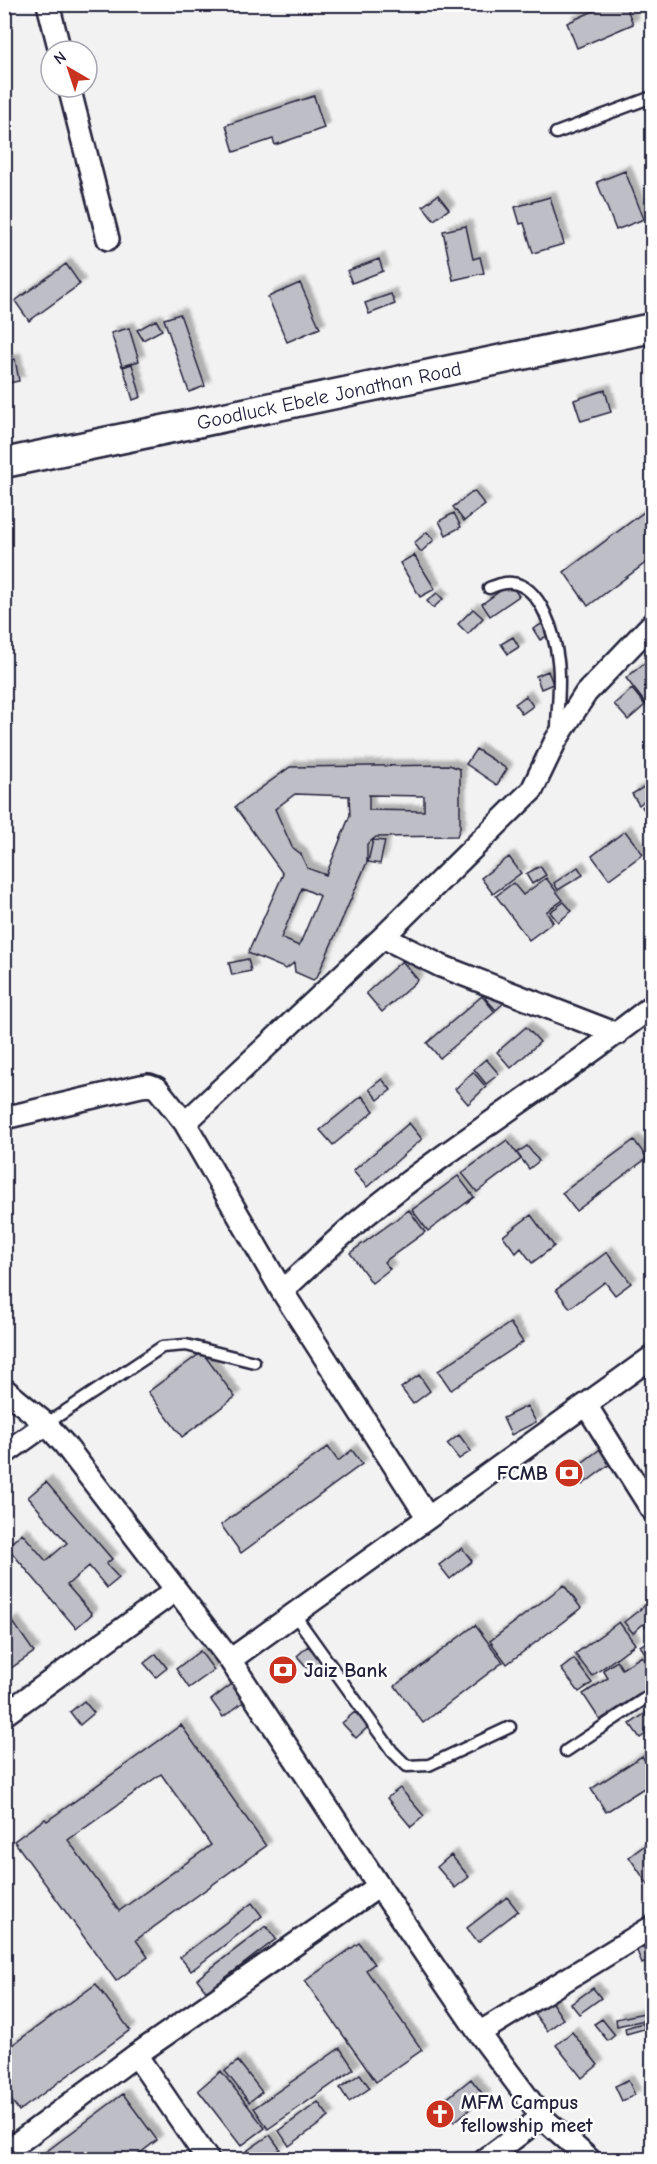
<svg xmlns="http://www.w3.org/2000/svg" width="657" height="2164" viewBox="0 0 657 2164" font-family="'Comic Neue',sans-serif">
<style>
.building{fill:#bebec6;stroke:#22223b;stroke-width:1.5;fill-rule:evenodd;filter:url(#shadow)}
.lines{fill:none;stroke-linecap:round;stroke-linejoin:round}
.service-casing{stroke:#22223b;stroke-width:15}
.minor-casing{stroke:#22223b;stroke-width:26}
.secondary-casing{stroke:#22223b;stroke-width:33}
.service{stroke:#fff;stroke-width:10}
.minor{stroke:#fff;stroke-width:21}
.secondary{stroke:#fff;stroke-width:28}
.labels{text-anchor:middle;dominant-baseline:central;stroke-width:5;stroke-linejoin:round;paint-order:stroke}
.street-label{font-size:20px;fill:#22223b;stroke:#fff}
.poi-label{font-size:20px;font-weight:bold;fill:#22223b;stroke:#fff;text-anchor:start}
</style>
<defs>
<filter id="shadow"><feDropShadow dx="5.5" dy="-5.5" stdDeviation="1.5" flood-color="#0004"/></filter>
</defs>
<rect width="100%" height="100%" fill="#f2f2f3"/>
<filter id="ink" filterUnits="userSpaceOnUse"><feTurbulence type="fractalNoise" baseFrequency=".0167" numOctaves="2"/><feDisplacementMap in="SourceGraphic" scale="12" xChannelSelector="R" yChannelSelector="G"/><feConvolveMatrix kernelMatrix="1 2 1 2 8 2 1 2 1" color-interpolation-filters="sRGB"/></filter>
<g filter="url(#ink)">
<path class="building" d="M 609,4 L 625,4 L 633,24 L 577,48 L 567,23 Z
M 314,96 L 324,128 L 275,145 L 273,139 L 234,152 L 226,125 Z
M 625,171 L 644,219 L 616,230 L 597,182 Z
M 438,195 L 449,209 L 434,220 L 423,206 Z
M 550,197 L 564,244 L 533,253 L 524,223 L 520,224 L 515,207 Z
M 466,226 L 473,259 L 480,257 L 484,273 L 453,280 L 443,231 Z
M 379,259 L 383,271 L 352,283 L 347,271 Z
M 66,264 L 80,284 L 29,321 L 15,301 Z
M 300,283 L 320,328 L 287,342 L 268,297 Z
M 391,294 L 395,304 L 369,314 L 365,303 Z
M 180,314 L 205,386 L 189,392 L 164,319 Z
M 156,320 L 162,330 L 143,340 L 137,330 Z
M 129,328 L 139,361 L 122,366 L 111,333 Z
M 15,359 L 19,381 L 4,384 L 4,361 Z
M 132,364 L 141,397 L 133,400 L 123,367 Z
M 605,390 L 611,412 L 581,421 L 574,400 Z
M 474,491 L 485,505 L 464,521 L 453,507 Z
M 652,506 L 652,558 L 588,606 L 564,572 Z
M 454,513 L 461,527 L 446,535 L 439,521 Z
M 427,532 L 434,540 L 421,552 L 414,543 Z
M 414,555 L 435,589 L 420,597 L 400,563 Z
M 510,584 L 519,596 L 490,616 L 482,604 Z
M 437,593 L 443,599 L 433,608 L 427,601 Z
M 473,609 L 483,618 L 468,634 L 458,624 Z
M 545,622 L 552,633 L 540,640 L 533,629 Z
M 513,637 L 519,647 L 508,654 L 501,644 Z
M 652,657 L 652,712 L 626,678 Z
M 548,671 L 553,684 L 541,689 L 536,676 Z
M 632,689 L 645,705 L 628,720 L 614,704 Z
M 526,696 L 533,706 L 522,714 L 515,704 Z
M 476,749 L 507,769 L 497,785 L 466,764 Z
M 449,765 L 460,769 L 460,828 L 457,836 L 376,837 L 367,844 L 367,862 L 317,977 L 313,980 L 295,972 L 294,963 L 286,969 L 248,953 L 283,874 L 235,807 L 290,767 ZM 295,794 L 349,796 L 350,815 L 326,875 L 307,868 L 301,854 L 292,847 L 275,809 ZM 369,795 L 424,796 L 424,811 L 369,810 ZM 302,888 L 320,896 L 299,946 L 281,938 Z
M 647,785 L 652,795 L 639,805 L 632,794 Z
M 652,799 L 652,821 L 642,807 Z
M 625,831 L 643,854 L 609,879 L 592,856 Z
M 373,840 L 385,841 L 380,864 L 368,862 Z
M 509,857 L 521,873 L 493,894 L 481,878 Z
M 540,866 L 546,875 L 532,884 L 526,874 Z
M 578,867 L 583,875 L 558,890 L 554,883 Z
M 546,878 L 563,900 L 546,912 L 553,922 L 529,940 L 496,896 L 513,883 L 523,895 Z
M 564,902 L 572,911 L 558,922 L 550,912 Z
M 248,959 L 251,971 L 232,975 L 229,963 Z
M 402,961 L 418,980 L 382,1012 L 366,993 Z
M 495,989 L 506,1001 L 496,1010 L 485,998 Z
M 482,996 L 495,1012 L 440,1058 L 427,1043 Z
M 526,1027 L 540,1042 L 511,1068 L 497,1052 Z
M 486,1059 L 499,1074 L 486,1084 L 474,1069 Z
M 473,1072 L 486,1087 L 468,1104 L 455,1089 Z
M 382,1079 L 391,1090 L 378,1100 L 369,1089 Z
M 362,1096 L 374,1111 L 333,1145 L 320,1130 Z
M 409,1123 L 422,1139 L 367,1187 L 353,1171 Z
M 507,1140 L 521,1159 L 477,1192 L 462,1173 Z
M 634,1140 L 647,1158 L 576,1211 L 562,1193 Z
M 527,1146 L 539,1161 L 529,1169 L 517,1153 Z
M 458,1176 L 474,1197 L 428,1231 L 412,1210 Z
M 409,1210 L 425,1232 L 384,1262 L 390,1269 L 372,1283 L 350,1253 Z
M 531,1215 L 554,1246 L 532,1263 L 521,1248 L 516,1253 L 503,1236 Z
M 607,1252 L 631,1283 L 615,1295 L 605,1282 L 570,1308 L 556,1290 Z
M 510,1323 L 523,1342 L 451,1390 L 438,1371 Z
M 202,1352 L 235,1397 L 182,1437 L 148,1392 Z
M 419,1375 L 430,1391 L 413,1404 L 401,1388 Z
M 527,1406 L 536,1422 L 511,1435 L 503,1418 Z
M 459,1435 L 471,1451 L 459,1459 L 447,1444 Z
M 607,1444 L 618,1458 L 582,1485 L 571,1471 Z
M 328,1447 L 338,1461 L 352,1450 L 362,1464 L 241,1553 L 221,1525 Z
M 46,1482 L 112,1559 L 106,1564 L 119,1578 L 107,1588 L 89,1566 L 67,1585 L 92,1614 L 76,1628 L 7,1547 L 22,1533 L 46,1561 L 67,1543 L 28,1497 Z
M 462,1548 L 472,1561 L 450,1579 L 439,1565 Z
M 564,1585 L 581,1608 L 507,1664 L 490,1641 Z
M 652,1600 L 652,1624 L 647,1628 L 643,1624 L 633,1633 L 624,1622 Z
M 13,1622 L 34,1652 L 4,1673 L 4,1629 Z
M 619,1622 L 635,1644 L 592,1676 L 575,1654 Z
M 475,1625 L 503,1662 L 423,1723 L 395,1686 Z
M 648,1641 L 652,1647 L 652,1659 L 651,1661 L 640,1646 Z
M 308,1646 L 327,1668 L 316,1678 L 297,1656 Z
M 200,1651 L 214,1670 L 189,1688 L 176,1669 Z
M 156,1654 L 167,1668 L 156,1677 L 144,1663 Z
M 642,1656 L 652,1672 L 652,1686 L 600,1720 L 583,1694 L 608,1678 L 603,1670 L 617,1661 L 622,1669 Z
M 574,1659 L 592,1683 L 579,1692 L 561,1669 Z
M 236,1681 L 249,1698 L 223,1717 L 211,1700 Z
M 84,1701 L 94,1713 L 80,1725 L 70,1712 Z
M 652,1709 L 652,1730 L 640,1738 L 630,1724 Z
M 355,1712 L 368,1727 L 356,1738 L 342,1723 Z
M 181,1725 L 266,1846 L 136,1940 L 148,1957 L 116,1981 L 14,1841 L 45,1819 L 47,1821 ZM 161,1774 L 211,1845 L 119,1911 L 68,1840 Z
M 642,1756 L 652,1774 L 652,1783 L 606,1812 L 591,1789 Z
M 400,1788 L 424,1816 L 411,1827 L 387,1798 Z
M 652,1840 L 652,1884 L 649,1886 L 629,1857 Z
M 451,1855 L 469,1877 L 455,1888 L 437,1867 Z
M 507,1897 L 518,1911 L 478,1942 L 467,1928 Z
M 252,1903 L 262,1916 L 191,1971 L 180,1957 Z
M 266,1926 L 276,1939 L 207,1992 L 197,1979 Z
M 359,1943 L 374,1964 L 366,1970 L 422,2050 L 376,2082 L 305,1981 Z
M 643,1946 L 649,1961 L 642,1964 L 636,1948 Z
M 652,1972 L 652,2000 L 644,1975 Z
M 96,1984 L 130,2030 L 19,2111 L 4,2090 L 4,2051 Z
M 593,1988 L 601,1998 L 579,2014 L 571,2004 Z
M 548,1997 L 563,2019 L 547,2031 L 531,2009 Z
M 649,2012 L 650,2019 L 617,2026 L 616,2019 Z
M 602,2019 L 615,2035 L 608,2041 L 594,2024 Z
M 643,2023 L 644,2029 L 626,2034 L 625,2028 Z
M 572,2032 L 598,2065 L 582,2078 L 556,2045 Z
M 340,2048 L 354,2069 L 268,2129 L 254,2108 Z
M 238,2061 L 262,2092 L 249,2102 L 225,2071 Z
M 221,2071 L 265,2128 L 241,2146 L 198,2090 Z
M 360,2074 L 370,2088 L 349,2102 L 340,2088 Z
M 471,2079 L 485,2097 L 454,2122 L 440,2104 Z
M 628,2080 L 635,2095 L 622,2101 L 615,2086 Z
M 123,2094 L 157,2140 L 131,2160 L 35,2160 Z
M 318,2102 L 329,2117 L 289,2146 L 279,2131 Z
M 270,2135 L 280,2149 L 264,2160 L 250,2160 L 245,2152 Z"/>
<g class="lines">
<g class="service-casing">
<path id="service" d="M 556,133 L 652,97
M 489,588 C 497,585 504,582 512,583 C 542,586 555,636 558,661 C 561,684 557,709 557,731
M 46,1424 L 162,1347 L 186,1345 L 254,1362
M 294,1614 L 392,1751 L 407,1766 L 429,1765 L 510,1727
M 566,1751 L 652,1694"/>
</g>
<g class="minor-casing">
<path id="minor" d="M 48,4 L 60,51
M 69,87 L 108,239
M 383,937 L 441,966 L 617,1034
M 4,1118 L 141,1086 L 149,1085 L 157,1088 L 185,1123 L 282,1291 L 428,1518
M 185,1123 L 383,937 L 532,790 L 556,740 L 586,693 L 652,624
M 282,1291 C 310,1266 337,1238 366,1215 C 458,1140 560,1079 652,1006
M 4,1389 L 46,1424 L 65,1445 L 230,1660 L 379,1886 L 479,2033 L 542,2117 L 590,2160
M 586,1405 L 652,1510
M 4,1454 L 46,1424
M 230,1660 L 652,1357
M 4,1715 L 176,1590
M 479,2033 L 652,1927
M 136,2055 L 208,2160
M 19,2142 L 136,2055 L 379,1886
M 485,2160 L 542,2117"/>
</g>
<g class="secondary-casing">
<g id="secondary">
<path id="s1" d="M 4,463 L 652,328"/>
</g>
</g>
<use href="#service" class="service"/>
<use href="#minor" class="minor"/>
<use href="#secondary" class="secondary"/>
</g>
</g>
<defs>
<g id="bank-disc" transform="scale(1.5)"><circle r="9.5" fill="#c8321e" stroke="#fff"/><path d="M-6-4H6V4H-6ZM0-2.3a2.3 2.3 0 1 0 0 4.6a2.3 2.3 0 1 0 0-4.6Z" fill="#fff"/></g>
<g id="church-disc" transform="scale(1.5)"><circle r="9.5" fill="#c8321e" stroke="#fff"/><path d="M-1.2-6h2.4v3.5h3.3v2.4h-3.3V6h-2.4V-.1h-3.3v-2.4h3.3Z" fill="#fff"/></g>
</defs>
<g fill-rule="evenodd">
<use href="#bank-disc" x="569" y="1473"/>
<use href="#bank-disc" x="283" y="1670"/>
<use href="#church-disc" x="440" y="2114"/>
</g>
<g class="labels">
<g class="street-label">
<text stroke="none"><textPath href="#s1" startOffset="332">Goodluck Ebele Jonathan Road</textPath></text>
</g>
<g class="poi-label">
<text x="548" y="1473" text-anchor="end">FCMB</text>
<text x="304" y="1670">Jaiz Bank</text>
<text x="461" y="2102">MFM Campus<tspan x="461" dy="23">fellowship meet</tspan></text>
</g>
</g>
<rect width="657" height="2164" fill="none" stroke="#fff" stroke-width="24"/>
<rect x="12" y="12" width="633" height="2140" fill="none" stroke="#22223b" stroke-width="2" filter="url(#ink)"/>
<g transform="translate(69 69) rotate(321)"><circle r="28" fill="#ffffff" stroke="#a7a7b1" stroke-width="1.5"/>
<path d="M0-4.5L10 22L0 15L-10 22Z" fill="#c8321e"/>
<text y="-9" font-size="16" font-weight="bold" text-anchor="middle" fill="#22223b">N</text>
</g>
</svg>
